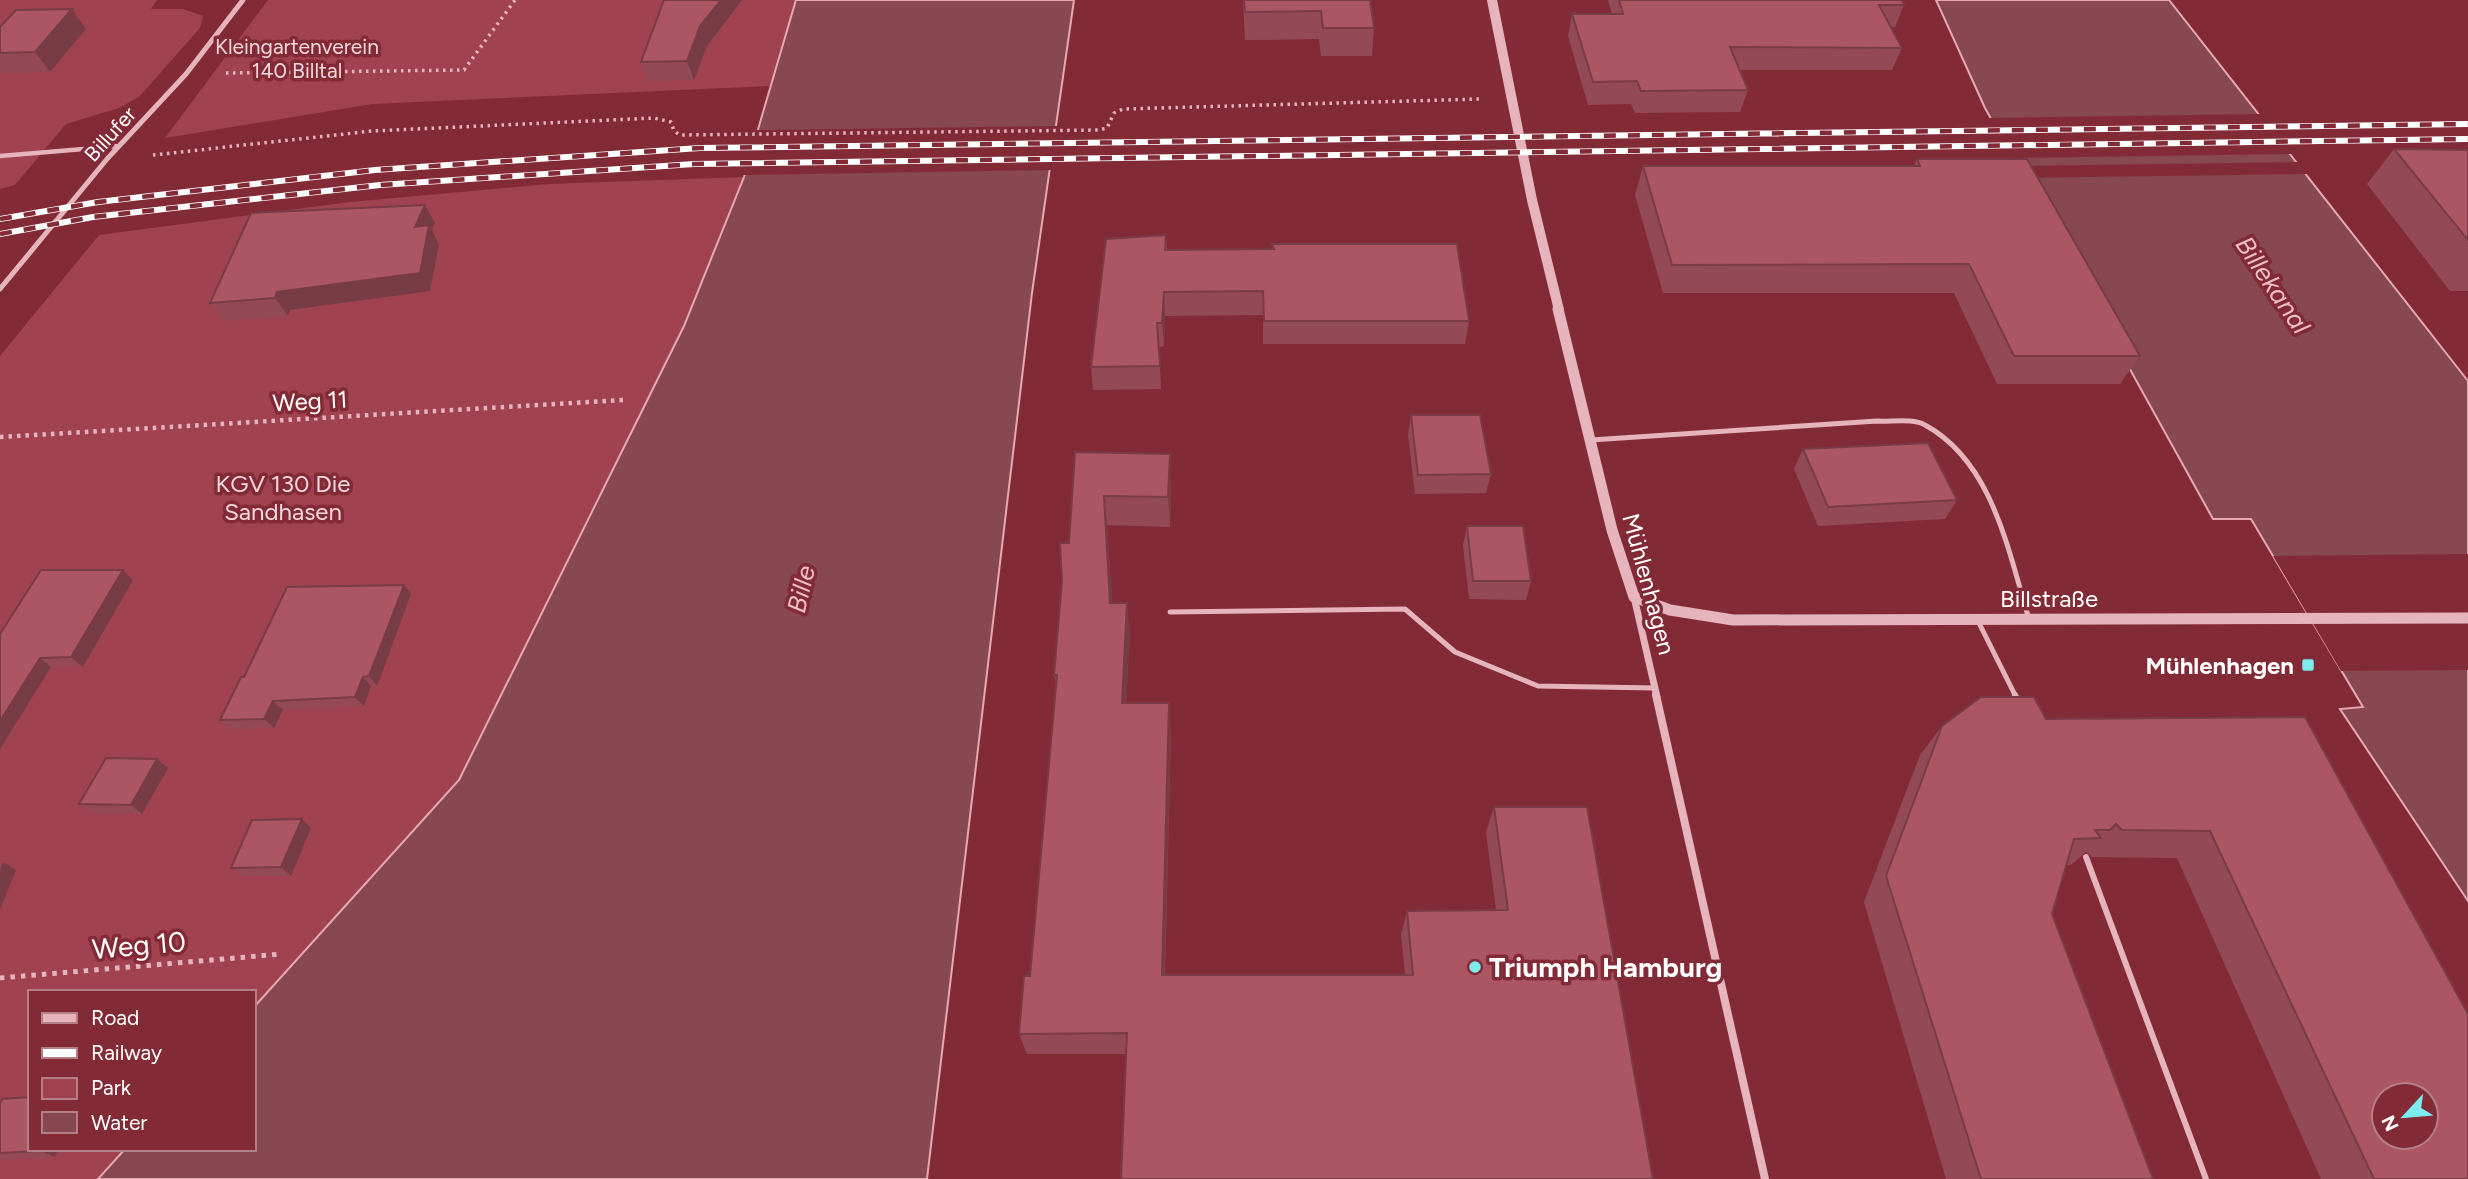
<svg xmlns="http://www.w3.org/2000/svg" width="2468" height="1179" viewBox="0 0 2468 1179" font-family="Figtree,sans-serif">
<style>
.green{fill:#a14251}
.water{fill:#884851;stroke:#e6a9b3;stroke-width:2}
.pier{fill:#832a37}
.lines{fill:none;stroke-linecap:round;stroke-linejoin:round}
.path-far2{stroke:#e6b4bc;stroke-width:3.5;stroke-dasharray:2.5 4.5;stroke-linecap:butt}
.path-far1{stroke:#e6b4bc;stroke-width:4.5;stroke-dasharray:3.5 5;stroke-linecap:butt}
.path{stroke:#e6b4bc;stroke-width:5;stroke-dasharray:4.5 6;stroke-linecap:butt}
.service-far2{stroke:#e6b4bc;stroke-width:4.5}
.service-far1{stroke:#e6b4bc;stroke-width:5}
.service{stroke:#e6b4bc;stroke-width:6}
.minor-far2{stroke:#e6b4bc;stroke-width:5}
.minor-far1{stroke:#e6b4bc;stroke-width:7}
.minor{stroke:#e6b4bc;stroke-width:8}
.tertiary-far1{stroke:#e6b4bc;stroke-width:10}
.tertiary{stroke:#e6b4bc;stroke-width:11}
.rail-casing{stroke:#fff;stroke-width:6}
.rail{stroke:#832a37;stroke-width:4.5;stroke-dasharray:12;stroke-linecap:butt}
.wall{fill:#944a56}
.shaded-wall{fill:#783c46}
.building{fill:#ac5664;stroke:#783c46;stroke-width:2;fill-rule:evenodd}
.poi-dot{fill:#7beded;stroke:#832a37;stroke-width:2.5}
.labels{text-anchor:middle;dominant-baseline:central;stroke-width:7;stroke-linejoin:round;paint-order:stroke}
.far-park-label{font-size:21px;fill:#f5d7dc;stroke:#832a37}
.far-street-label{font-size:21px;fill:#fff;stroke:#832a37}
.street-label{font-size:24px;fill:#fff;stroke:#832a37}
.park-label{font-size:24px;fill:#f5d7dc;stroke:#832a37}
.poi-label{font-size:24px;font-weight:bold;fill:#fff;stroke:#832a37;text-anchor:end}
.water-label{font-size:26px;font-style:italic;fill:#eebfc7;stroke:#832a37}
.near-street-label{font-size:28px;fill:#fff;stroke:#832a37}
.near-poi-label{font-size:28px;font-weight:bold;fill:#fff;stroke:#832a37;text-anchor:start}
</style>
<rect width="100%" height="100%" fill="#832a37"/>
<path class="green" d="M 0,0 L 157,0 L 151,9 L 183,9 L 203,16 L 200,28 L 139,97 L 119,108 L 66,124 L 15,185 L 0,189 Z
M 268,0 L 796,0 L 770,86 L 372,104 L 165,138 Z
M 744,177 L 684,326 L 459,780 L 254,1007 L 254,992 L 30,992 L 30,1149 L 125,1149 L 98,1179 L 0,1179 L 0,356 L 99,235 L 350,202 L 549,184 Z"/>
<path class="water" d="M 796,0 L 1074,0 L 1032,293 L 927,1179 L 98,1179 L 125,1149 L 254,1149 L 254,1007 L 459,780 L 684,326 L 744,177 Z
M 1936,0 L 2169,0 L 2468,381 L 2468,901 L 2340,709 L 2363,707 L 2251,519 L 2213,519 L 1985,108 Z"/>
<path class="pier" d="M 2262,114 L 2292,154 L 2009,158 L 1987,118 Z
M 1060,126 L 1053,170 L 741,175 L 754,130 Z
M 2299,162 L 2308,174 L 2020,178 L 2013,166 Z
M 2468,554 L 2468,670 L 2341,671 L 2273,556 Z"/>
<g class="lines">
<path class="path-far2" d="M 226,73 L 464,70 L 515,0
M 153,155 L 372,131 L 654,118 L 671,122 L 674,131 L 680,135 L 1099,130 L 1107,128 L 1114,113 L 1123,109 L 1480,99"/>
<path class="path-far1" d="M 0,437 L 623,400"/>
<path class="path" d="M 0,978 L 282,954"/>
<path class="service-far2" d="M 0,156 L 119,146"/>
<path class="service-far1" d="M 1591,440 L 1877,421 C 1890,422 1914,418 1925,425 C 1993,462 2008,551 2029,619
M 1170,612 L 1405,609 L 1455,652 L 1538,686 L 1655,688
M 1977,619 L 2016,697"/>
<path class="service" d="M 2015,695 L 2018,701
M 2086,857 L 2206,1179"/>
<path class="minor-far2" d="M 0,289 L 107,159 L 186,74 L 243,0"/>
<path class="minor-far1" d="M 1634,597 L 1657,697"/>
<path class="minor" d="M 1656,695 L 1765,1179"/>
<path class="tertiary-far1" d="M 1492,0 L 1532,200 L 1559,310"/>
<path class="tertiary" d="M 1558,309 L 1612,530 L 1634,597 L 1670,610 L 1733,620 L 2468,618"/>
<g class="rail-casing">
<path id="rail" d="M 0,219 L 98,202 L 375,170 L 700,148 L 2468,124
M 0,234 L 93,217 L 380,185 L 694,164 L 2468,139"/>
</g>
<use href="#rail" class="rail"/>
</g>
<path class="wall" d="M 664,0 L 742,0 L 707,46 L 694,80 L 648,81 L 641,62 Z
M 1243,0 L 1370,0 L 1374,28 L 1372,56 L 1321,56 L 1319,39 L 1245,40 Z
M 1608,0 L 1902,0 L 1904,5 L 1895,27 L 1891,27 L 1902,48 L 1892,70 L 1740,70 L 1748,90 L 1740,112 L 1635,113 L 1631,104 L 1588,105 L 1568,36 L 1572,14 L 1612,14 Z
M 72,9 L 86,29 L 50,72 L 0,73 L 0,53 Z
M 2394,149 L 2468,150 L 2468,291 L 2450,291 L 2367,184 Z
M 1917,159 L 2140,356 L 2120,384 L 1997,384 L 1954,293 L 1663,293 L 1635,195 L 1643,166 L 1914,166 Z
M 425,205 L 435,223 L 432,230 L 439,244 L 430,291 L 290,310 L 288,316 L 224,321 L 210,303 Z
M 1166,235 L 1167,250 L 1272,249 L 1272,244 L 1469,321 L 1465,344 L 1263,344 L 1263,315 L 1165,316 L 1164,346 L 1159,347 L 1161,389 L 1093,390 L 1091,367 Z
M 1411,415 L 1491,474 L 1486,493 L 1415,494 L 1408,435 Z
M 1803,449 L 1957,500 L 1945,519 L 1818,526 L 1794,469 Z
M 1075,452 L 1171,484 L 1170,527 L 1107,525 L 1112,603 L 1130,631 L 1126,703 L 1171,730 L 1165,975 L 1405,975 L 1401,934 L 1407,911 L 1496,910 L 1486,832 L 1494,807 L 1653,1179 L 1126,1054 L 1027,1054 L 1019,1034 L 1030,976 L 1056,684 L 1054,675 L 1069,543 Z
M 1467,526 L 1531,581 L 1526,600 L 1469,599 L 1463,545 Z
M 133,580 L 83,667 L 51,667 L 0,749 L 0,634 Z
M 411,594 L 377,686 L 371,686 L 364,706 L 283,710 L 274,728 L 230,729 L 220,720 L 244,677 Z
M 2305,717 L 2468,1179 L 2321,1179 L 2177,858 L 2092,857 L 2086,852 L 2071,865 L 2066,865 L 2052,914 L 2153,1179 L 1946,1179 L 1864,902 L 1920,755 L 1942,726 L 2046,719 Z
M 157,759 L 168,768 L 142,814 L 91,813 L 79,804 Z
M 302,819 L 311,828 L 291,876 L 242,876 L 231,868 Z
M 0,1103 L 58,1149 L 55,1157 L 0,1160 Z"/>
<path class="shaded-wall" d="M 721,0 L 742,0 L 707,46 L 694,80 L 687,61 L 700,26 Z
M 72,9 L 86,29 L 50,72 L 35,52 Z
M 425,205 L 435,223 L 432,230 L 439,244 L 430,291 L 290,310 L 288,316 L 275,298 L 277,292 L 415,227 Z
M 1164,292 L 1165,316 L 1164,346 L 1162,323 Z
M 1170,454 L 1171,484 L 1170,527 L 1168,497 Z
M 1104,496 L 1107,525 L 1114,631 L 1110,603 Z
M 123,570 L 133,580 L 83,667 L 71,657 Z
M 404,585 L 411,594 L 377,686 L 369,676 Z
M 1127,603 L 1130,631 L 1125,730 L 1122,703 Z
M 40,658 L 51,667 L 0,749 L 0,721 Z
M 363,677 L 371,686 L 364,706 L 355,697 Z
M 273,701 L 283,710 L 274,728 L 264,719 Z
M 1169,703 L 1171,730 L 1164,997 L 1162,975 Z
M 157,759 L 168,768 L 142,814 L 131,805 Z
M 302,819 L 311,828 L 291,876 L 281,867 Z
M 3,862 L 16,870 L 0,910 L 0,870 Z
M 41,1149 L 58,1149 L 55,1157 L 40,1151 Z"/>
<path class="building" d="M 664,0 L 721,0 L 700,26 L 687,61 L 641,62 Z
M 1244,0 L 1370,0 L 1374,28 L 1323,28 L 1321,11 L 1245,12 Z
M 1619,0 L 1902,0 L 1904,5 L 1879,5 L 1902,48 L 1730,47 L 1748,90 L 1641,91 L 1637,81 L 1593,82 L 1572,14 L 1623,14 Z
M 72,9 L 35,52 L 0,53 L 0,27 L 16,10 Z
M 2394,149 L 2468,150 L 2468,240 Z
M 1917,159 L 2027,159 L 2140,356 L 2014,356 L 1969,264 L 1672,265 L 1643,166 L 1920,166 Z
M 425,205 L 415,227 L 429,225 L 420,273 L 277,292 L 275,298 L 210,303 L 251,213 Z
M 1166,235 L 1165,250 L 1274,249 L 1272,244 L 1457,244 L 1469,321 L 1264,321 L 1263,291 L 1164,292 L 1162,323 L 1157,323 L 1160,366 L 1091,367 L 1106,239 Z
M 1411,415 L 1480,415 L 1491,474 L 1418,475 Z
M 1928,443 L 1957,500 L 1828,507 L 1803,449 Z
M 1075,452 L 1170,454 L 1168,497 L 1104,496 L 1110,603 L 1127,603 L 1122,703 L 1169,703 L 1162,975 L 1413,975 L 1407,911 L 1508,910 L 1494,807 L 1587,807 L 1653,1179 L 1121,1179 L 1127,1033 L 1019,1034 L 1024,976 L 1030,976 L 1057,675 L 1054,675 L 1062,581 L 1060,543 L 1069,543 Z
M 1467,526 L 1523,526 L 1531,581 L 1473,581 Z
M 41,570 L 123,570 L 71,657 L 40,658 L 0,721 L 0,634 Z
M 404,585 L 369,676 L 363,677 L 355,697 L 273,701 L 264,719 L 220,720 L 241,677 L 244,677 L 287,587 Z
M 1981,697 L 2034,697 L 2046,719 L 2305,717 L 2468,1014 L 2468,1179 L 2374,1179 L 2210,831 L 2122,830 L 2116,824 L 2110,830 L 2095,830 L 2101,838 L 2074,839 L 2052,914 L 2153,1179 L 1981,1179 L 1886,876 L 1942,726 ZM 2384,1095 L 2426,1095 L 2426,1137 L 2384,1137 Z
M 106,758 L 157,759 L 131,805 L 79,804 Z
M 302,819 L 281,867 L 231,868 L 252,820 Z
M 30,1097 L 30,1149 L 41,1149 L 40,1151 L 0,1153 L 0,1103 L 2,1099 Z"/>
<g class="poi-dot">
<rect x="2301" y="658" width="14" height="14" rx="3.5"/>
<circle cx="1475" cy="967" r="7"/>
</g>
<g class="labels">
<g class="far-park-label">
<text x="297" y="46">Kleingartenverein<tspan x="297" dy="24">140 Billtal</tspan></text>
</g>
<g class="far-street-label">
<text transform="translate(110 134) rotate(-48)">Billufer</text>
</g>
<g class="street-label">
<text transform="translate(310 401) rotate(-3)">Weg 11</text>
<text transform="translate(1649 584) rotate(75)">Mühlenhagen</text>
<text x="2049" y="598">Billstraße</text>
</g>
<g class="park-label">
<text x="283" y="483">KGV 130 Die<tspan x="283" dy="28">Sandhasen</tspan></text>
</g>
<g class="poi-label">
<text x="2294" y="665">Mühlenhagen</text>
</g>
<g class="water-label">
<text transform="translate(2273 285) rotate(56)">Billekanal</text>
<text transform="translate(801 589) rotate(-77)">Bille</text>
</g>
<g class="near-street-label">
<text transform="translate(139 945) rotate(-5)">Weg 10</text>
</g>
<g class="near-poi-label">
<text x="1489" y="967">Triumph Hamburg</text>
</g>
</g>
<rect x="28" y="990" width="228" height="161" fill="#832a37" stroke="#b57f87" stroke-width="2"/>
<rect x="42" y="1013" width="35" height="10" fill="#e6b4bc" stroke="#b57f87" stroke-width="2"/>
<text x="91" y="1025" font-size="21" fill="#ffffff">Road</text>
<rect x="42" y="1048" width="35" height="10" fill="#ffffff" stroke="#b57f87" stroke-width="2"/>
<text x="91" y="1060" font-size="21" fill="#ffffff">Railway</text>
<rect x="42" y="1078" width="35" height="21" fill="#a14251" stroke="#b57f87" stroke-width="2"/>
<text x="91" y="1095" font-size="21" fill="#ffffff">Park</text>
<rect x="42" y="1112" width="35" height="21" fill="#884851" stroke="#b57f87" stroke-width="2"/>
<text x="91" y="1130" font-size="21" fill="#ffffff">Water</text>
<g transform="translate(2405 1116) rotate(244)"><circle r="33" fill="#832a37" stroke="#b57f87" stroke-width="2"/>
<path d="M0-5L12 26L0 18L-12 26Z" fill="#7beded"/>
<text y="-10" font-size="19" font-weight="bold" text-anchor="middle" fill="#ffffff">N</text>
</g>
</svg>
